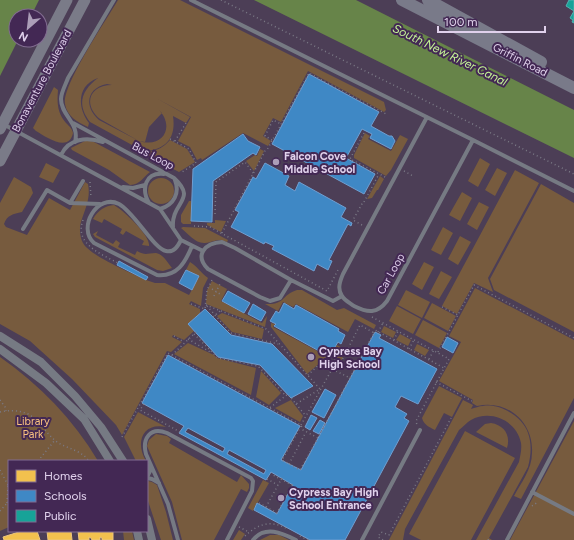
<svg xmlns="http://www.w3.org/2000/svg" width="574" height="540" viewBox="0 0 574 540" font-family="Figtree,sans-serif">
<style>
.green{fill:#775b3e;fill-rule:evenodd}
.water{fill:#678449}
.homes{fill:#f2c14e;stroke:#edc67d}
.schools{fill:#3f88c5;stroke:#6f9ed1;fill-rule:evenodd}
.public{fill:#17a398;stroke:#53b1b1}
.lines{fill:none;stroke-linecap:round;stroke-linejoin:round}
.path{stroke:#7b7a86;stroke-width:1.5;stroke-dasharray:1 3;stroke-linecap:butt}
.lane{stroke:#767a83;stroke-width:4}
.street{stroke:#767a83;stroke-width:8}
.secondary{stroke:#7a7b88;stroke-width:11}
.primary{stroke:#797a89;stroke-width:12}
.poi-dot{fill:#ac9eb8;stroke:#432854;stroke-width:1.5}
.labels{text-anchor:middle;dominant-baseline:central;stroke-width:4;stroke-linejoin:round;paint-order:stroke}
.street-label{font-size:11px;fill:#e0d1ec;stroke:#432854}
.poi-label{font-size:11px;font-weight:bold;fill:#e0d1ec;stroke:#432854;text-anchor:start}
.park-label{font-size:11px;fill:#f9c17f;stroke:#432854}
.water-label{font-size:12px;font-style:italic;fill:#c4f496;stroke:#432854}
</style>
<rect width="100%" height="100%" fill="#4c3e56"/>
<path class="green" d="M 118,0 L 180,0 L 384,102 L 386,110 L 384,112 L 308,71 L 281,122 L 273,118 L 263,136 L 271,141 L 268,146 L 243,133 L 202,160 L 201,158 L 197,160 L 190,147 L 178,141 L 191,117 L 156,98 L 190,117 L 186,123 L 173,116 C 176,136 168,148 147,151 C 156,152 164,147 170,140 L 187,149 L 195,162 L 179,172 L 135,149 L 143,151 L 90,122 C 76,104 82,90 98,78 C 77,85 77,108 89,123 L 88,127 C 77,122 67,116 65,104 C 62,85 107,19 118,0 ZM 107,84 L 112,85 C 90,85 82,104 100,119 L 139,141 L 145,142 L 149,127 L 162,113 L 157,108 C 176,125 164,149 139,141 L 99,120 C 84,107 86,88 107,84 Z
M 54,87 L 58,90 C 57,102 57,113 66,123 C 69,126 72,128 73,133 C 69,153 46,137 36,131 L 33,128 Z
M 365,133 L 370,136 L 368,139 L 391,151 L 400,135 L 408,139 L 391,170 L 386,176 L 354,158 L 354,155 Z
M 87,140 L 94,142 L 150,172 C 142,178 141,184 130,185 L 109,170 L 72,150 L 71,148 Z
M 260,149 L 264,151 L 254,171 L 246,161 L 255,155 L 257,156 Z
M 480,158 L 490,164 L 478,187 L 468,181 Z
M 46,163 L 60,170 L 53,183 L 39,177 Z
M 497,168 L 507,173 L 495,196 L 485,190 Z
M 515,170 L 539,183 L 488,278 L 493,292 L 474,283 L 457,314 L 442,306 Z
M 380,176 L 384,179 L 378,190 L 377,190 L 372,198 L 367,199 Z
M 14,177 L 31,187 L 33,193 L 22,212 C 13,214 7,215 4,224 L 6,227 L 27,235 L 49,198 L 70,210 L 85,182 L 88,184 C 91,198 85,209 81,222 C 79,228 80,238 83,243 C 90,256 132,273 146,280 L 155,283 L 165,283 L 189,295 L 199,277 L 186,270 L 190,262 C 197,266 201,273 208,278 L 203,288 L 201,306 L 191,301 L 189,304 L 200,309 L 200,313 L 188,324 L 194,331 L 184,340 L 173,335 L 172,337 L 182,342 L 171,352 L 167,351 L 122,435 L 116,425 L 72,379 L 30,341 L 0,324 L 0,203 Z
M148 191a13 13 0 1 1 26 0a13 13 0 1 1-26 0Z
M 541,184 L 574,203 L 574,332 L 494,290 L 490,279 Z
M 462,192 L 472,198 L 460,221 L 449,215 Z
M 189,201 L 191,201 L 191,224 L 183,224 L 181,222 L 181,215 Z
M 479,202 L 489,207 L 477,230 L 467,224 Z
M 114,205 C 123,210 151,236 149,246 L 142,245 L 144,241 L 126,231 L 123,235 L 120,233 L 122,229 L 104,219 L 102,223 L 93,219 C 98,210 105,206 114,205 Z
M 215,220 L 226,221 L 221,232 L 207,225 L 207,223 L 215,223 Z
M 183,227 L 205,228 L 228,240 L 227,242 C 216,238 215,242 205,243 C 196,244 187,233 181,228 Z
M 443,227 L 453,233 L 441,255 L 431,250 Z
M 98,231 L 96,235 L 113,244 L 116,240 L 120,243 L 118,247 L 135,255 L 137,251 C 146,256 147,253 156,253 C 163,254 168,263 172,268 L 163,271 L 157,270 L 95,237 L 93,234 Z
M 460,236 L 471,242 L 458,265 L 448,259 Z
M 424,262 L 434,267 L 422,290 L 412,284 Z
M 441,271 L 452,277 L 439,299 L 429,294 Z
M 212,281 L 227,289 L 221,301 L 262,323 L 267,316 L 265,327 L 206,304 L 207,290 Z
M 475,288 L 574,340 L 574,398 L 521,499 L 514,496 C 521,483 532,469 532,453 C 534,423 508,399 477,406 L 472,403 L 473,400 L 439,381 L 461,342 L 449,336 Z
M 297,290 L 302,290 L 337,310 L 344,308 L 376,325 L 374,329 L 355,319 L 348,332 L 296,304 L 293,307 L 283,302 L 278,311 L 265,304 C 286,305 281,295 297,290 Z
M 406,290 L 430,302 L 422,318 L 398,305 Z
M 432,303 L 456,316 L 448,331 L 424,318 Z
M 397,306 L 421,319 L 413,334 L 389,321 Z
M 222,313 L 264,329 L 262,339 L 232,332 L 217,316 Z
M 423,320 L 447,333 L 439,348 L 415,335 Z
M 271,323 L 275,324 L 273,327 L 319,352 L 322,347 L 332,353 L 337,345 L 346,350 L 341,361 L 329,355 L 307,374 L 271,327 Z
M 384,326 L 396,332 L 393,338 L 381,332 Z
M 400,334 L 411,340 L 408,346 L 396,340 Z
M 188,343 L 214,355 L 217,358 L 256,368 L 251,395 L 174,354 Z
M 417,344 L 429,350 L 425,356 L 414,350 Z
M 0,357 C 40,385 73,419 98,461 L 9,461 L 9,527 L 0,531 Z
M 261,371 L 281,393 L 269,405 L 256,397 Z
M 439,386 L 462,398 L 452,417 L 444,413 L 435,430 C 429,427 424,425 422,418 Z
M 291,400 L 303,416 L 300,422 L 275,408 Z
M 463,400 L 473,405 L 471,409 C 475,408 479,406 483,406 C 500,403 523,417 528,433 C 532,444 531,455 528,467 L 489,538 L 492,540 L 476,540 L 519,462 C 520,456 522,450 521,443 C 517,421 491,409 471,420 C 467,422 463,427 459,430 L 405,529 L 403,540 L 389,540 Z
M 138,412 L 166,427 C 142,422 135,443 146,461 L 136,461 L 124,437 Z
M 574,421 L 574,540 L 510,540 Z
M 491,423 C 504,425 511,435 507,448 L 476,432 L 485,424 Z
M 465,431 L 515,458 L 471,540 L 421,540 L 409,534 Z
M 156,434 L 167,436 L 171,439 L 169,443 L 237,482 L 241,475 L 249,484 L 249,488 L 247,492 L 241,489 L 214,540 L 182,540 L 172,502 L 147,446 L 149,440 Z
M 263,480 L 269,483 L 253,511 L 248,508 Z
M 148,481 L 152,482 L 157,485 L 166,512 L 173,540 L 161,540 L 147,498 L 147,482 Z
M 239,530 L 245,534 L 241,540 L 233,540 Z
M 123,531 L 132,531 L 134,540 L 124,540 Z
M 270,535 L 279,535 L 289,540 L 260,540 Z"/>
<path class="water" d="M 0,0 L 39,0 L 31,16 L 16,16 L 16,40 L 18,40 L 0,76 Z
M 254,0 L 356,0 L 574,110 L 574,158 Z"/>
<path class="homes" d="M 22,531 L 37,531 L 40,540 L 4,540 L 3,537 Z
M 47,531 L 71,531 L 72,540 L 48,540 Z
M 78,531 L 113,531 L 113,540 L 102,540 L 102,538 L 100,537 L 100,540 L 92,540 L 91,538 L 89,537 L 89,540 L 79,540 Z"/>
<path class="schools" d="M 309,74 L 379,112 L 371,126 L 389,136 L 392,136 L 395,141 L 391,149 L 370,138 L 372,134 L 362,129 L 346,158 L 375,174 L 364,194 L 272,144 Z
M 243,134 L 248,141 L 260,147 L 256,155 L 253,153 L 213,181 L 212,222 L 191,221 L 193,169 Z
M 265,163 L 289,176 L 285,185 L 295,191 L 299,182 L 346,208 L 341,217 L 352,223 L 351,226 L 348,224 L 329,260 L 332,261 L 328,270 L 317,264 L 314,271 L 272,249 L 274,246 L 265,242 L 264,244 L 231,227 L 239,212 L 235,210 L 253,177 L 256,179 Z
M 119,261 L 148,277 L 146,280 L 117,265 Z
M 186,270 L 199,276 L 192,290 L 179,283 Z
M 228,291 L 250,303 L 244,313 L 222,301 Z
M 284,303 L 294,309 L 296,305 L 339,329 L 338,331 L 345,335 L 341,344 L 338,342 L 332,352 L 321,346 L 319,351 L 274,326 L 276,324 L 270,321 L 276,311 L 279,313 Z
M 253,304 L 266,312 L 261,321 L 248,314 Z
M 205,309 L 231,335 L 272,344 L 313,386 L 291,398 L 260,365 L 218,357 L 188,324 Z
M 375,332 L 381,335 L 379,338 L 437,369 L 418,404 L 401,396 L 395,407 L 407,414 L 404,418 L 409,421 L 345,540 L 310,540 L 254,510 L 257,503 L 277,514 L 293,485 L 271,472 L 266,480 L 179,433 L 184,426 L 142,403 L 168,355 L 300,426 L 281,460 L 301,470 ZM 188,428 L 225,448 L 223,452 L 185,432 ZM 229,450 L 266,470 L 264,474 L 227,454 Z
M 447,337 L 458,343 L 453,353 L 442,347 Z
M 325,389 L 336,395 L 324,418 L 312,412 Z
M 311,415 L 317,418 L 310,430 L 305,427 Z
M 320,420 L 325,423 L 319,434 L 313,431 Z"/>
<path class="public" d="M 569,0 L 574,0 L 574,23 L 572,22 L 573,20 L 570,18 L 574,11 L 566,6 Z"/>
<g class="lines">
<path class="path" d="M 221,0 L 574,174
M 364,133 L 350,159 L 387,178
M 170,139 L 189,149 L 196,163 L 182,172
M 272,140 L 265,136 L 273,120 L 281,124
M 175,141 L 186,123
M 404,171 L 413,176
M 90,182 L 91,198
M 364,202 L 379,174
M 215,214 L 216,182 L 245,162 L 253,173
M 83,220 C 74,244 101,254 118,263
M 362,225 L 353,220 L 363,202
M 194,226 L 210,227 L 327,291 L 338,270
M 222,233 L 265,151 L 267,150 L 309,73 L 388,115
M 212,289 L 220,294 L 219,296
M 214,296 L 221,282
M 191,304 L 205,309 L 207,290 L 213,278
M 206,305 L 266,329 L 320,389 L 296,404 L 288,394 L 268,409
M 207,306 L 231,333 L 278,344
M 442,307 L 458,315
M 213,317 L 220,311
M 372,317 L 449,359 L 416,421 L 417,425
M 378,332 L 383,323
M 374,333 L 375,330 L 444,368
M 194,334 L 218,358 L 258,366 L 286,396
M 174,336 L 184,342
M 188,339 L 212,353
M 394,340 L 398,331
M 409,349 L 414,340
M 438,352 L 474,285 L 574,338
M 172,355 L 196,332
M 429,359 L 434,350
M 337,360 L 341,362 L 360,325 L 374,333 L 350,378
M 436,382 L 472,401
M 0,400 L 5,407 L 6,411
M 144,404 L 140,410 L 180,432
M 296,404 L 306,416
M 0,412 C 9,410 19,410 28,414 C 40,420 46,434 57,442 C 68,449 81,450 89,461
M 301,425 L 337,360 L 329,355 L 308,375
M 301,426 L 282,460 L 300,470 L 318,438
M 122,437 L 168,353 L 301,425 L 303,430 L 318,438 L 350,378 L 332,369
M 38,461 L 55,440
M 289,464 L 306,432
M 0,470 L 9,487
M 267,479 L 278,485
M 7,503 L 8,486
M 259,503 L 277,513 L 292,485 L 271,474
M 532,506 L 538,502
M 266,507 L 282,478
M 0,511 L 9,501
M 239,527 L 247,531
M 245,536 C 259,523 271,520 288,529
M 300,536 L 308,540
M 383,540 L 378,537 L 381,532 L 389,535 L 451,418
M 488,540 L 490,537"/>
<path class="lane" d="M 191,0 C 285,47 379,93 473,140 L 387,301 C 377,314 368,313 354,306 C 350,303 344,300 342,296 C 337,289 340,281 343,274 L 427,117
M 73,123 L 174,178 C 198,200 171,202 173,227
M 3,124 L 160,209 L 181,240 L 203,251
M 473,140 L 574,191
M 75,142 C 80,123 61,116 61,99 C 61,92 66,84 68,78 L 114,0
M 61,155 C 69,138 87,137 103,142
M 123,187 L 133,188 L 145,185
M 70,203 L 100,204
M 149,203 C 141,189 145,172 164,174
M 160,209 C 174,205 180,193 175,180
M 23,229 L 47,190 L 70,203 L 83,181
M 181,240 C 178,246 174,253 166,251 C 154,249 134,212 119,204 C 97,193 77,228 94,243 L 157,275 C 177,277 185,263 192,246
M 222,242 L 235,248 L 291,280 L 280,298 L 270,301 L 260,297 L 208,269 C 194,255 205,243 222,242 Z
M 291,280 L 333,301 L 342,296
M 147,477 L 150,471 L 150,464
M 147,478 L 152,479 L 159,483
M 532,492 L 574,514
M 178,540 L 168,504 L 146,454 C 142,439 150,426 167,433 L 251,478 L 253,481 L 252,491 L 227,540
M 253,540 C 265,525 282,533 296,540
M 362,540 L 420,430
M 507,540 L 574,413"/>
<path class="street" d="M 0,336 L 41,362 L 75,396 L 101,427 L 123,461
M 0,349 L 46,383 L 84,419 L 110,461
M 147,519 L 152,540
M 137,531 L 139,540"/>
<path class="secondary" d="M 0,129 L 67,0
M 0,161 L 85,0"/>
<path class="primary" d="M 402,0 L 574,88
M 428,0 L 541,62"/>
</g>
<g class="poi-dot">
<circle cx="276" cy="162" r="4"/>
<circle cx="311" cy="357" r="4"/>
<circle cx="281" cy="498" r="4"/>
</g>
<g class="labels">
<g class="street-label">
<text transform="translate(520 60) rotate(27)">Griffin Road</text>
<text transform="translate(42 81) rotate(-62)">Bonaventure Boulevard</text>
<text transform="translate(153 156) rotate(28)">Bus Loop</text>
<text transform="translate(391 274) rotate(-61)">Car Loop</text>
</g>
<g class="poi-label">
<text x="284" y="156">Falcon Cove<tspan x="284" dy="13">Middle School</tspan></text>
<text x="319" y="351">Cypress Bay<tspan x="319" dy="13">High School</tspan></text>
<text x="289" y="492">Cypress Bay High<tspan x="289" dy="13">School Entrance</tspan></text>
</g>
<g class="park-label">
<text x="33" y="421">Library<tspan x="33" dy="13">Park</tspan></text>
</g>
<g class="water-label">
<text transform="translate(450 55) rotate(26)">South New River Canal</text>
</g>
</g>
<rect x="8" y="460" width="140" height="72" fill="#432854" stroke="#826c91"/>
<rect x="16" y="470" width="20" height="12" fill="#f2c14e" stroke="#826c91"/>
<text x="44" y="480" font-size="12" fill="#e0d1ec">Homes</text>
<rect x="16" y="490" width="20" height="12" fill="#3f88c5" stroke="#826c91"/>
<text x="44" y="500" font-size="12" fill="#e0d1ec">Schools</text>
<rect x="16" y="510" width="20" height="12" fill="#17a398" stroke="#826c91"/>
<text x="44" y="520" font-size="12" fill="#e0d1ec">Public</text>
<g transform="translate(28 28) rotate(208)"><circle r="19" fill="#432854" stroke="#826c91"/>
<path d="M0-3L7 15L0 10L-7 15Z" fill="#ac9eb8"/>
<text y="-6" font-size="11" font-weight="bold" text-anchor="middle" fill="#e0d1ec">N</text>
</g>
<path d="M438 26v6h107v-6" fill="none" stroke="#e0d1ec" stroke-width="2"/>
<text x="444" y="26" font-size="12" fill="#e0d1ec" stroke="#432854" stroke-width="3" paint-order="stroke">100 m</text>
</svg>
